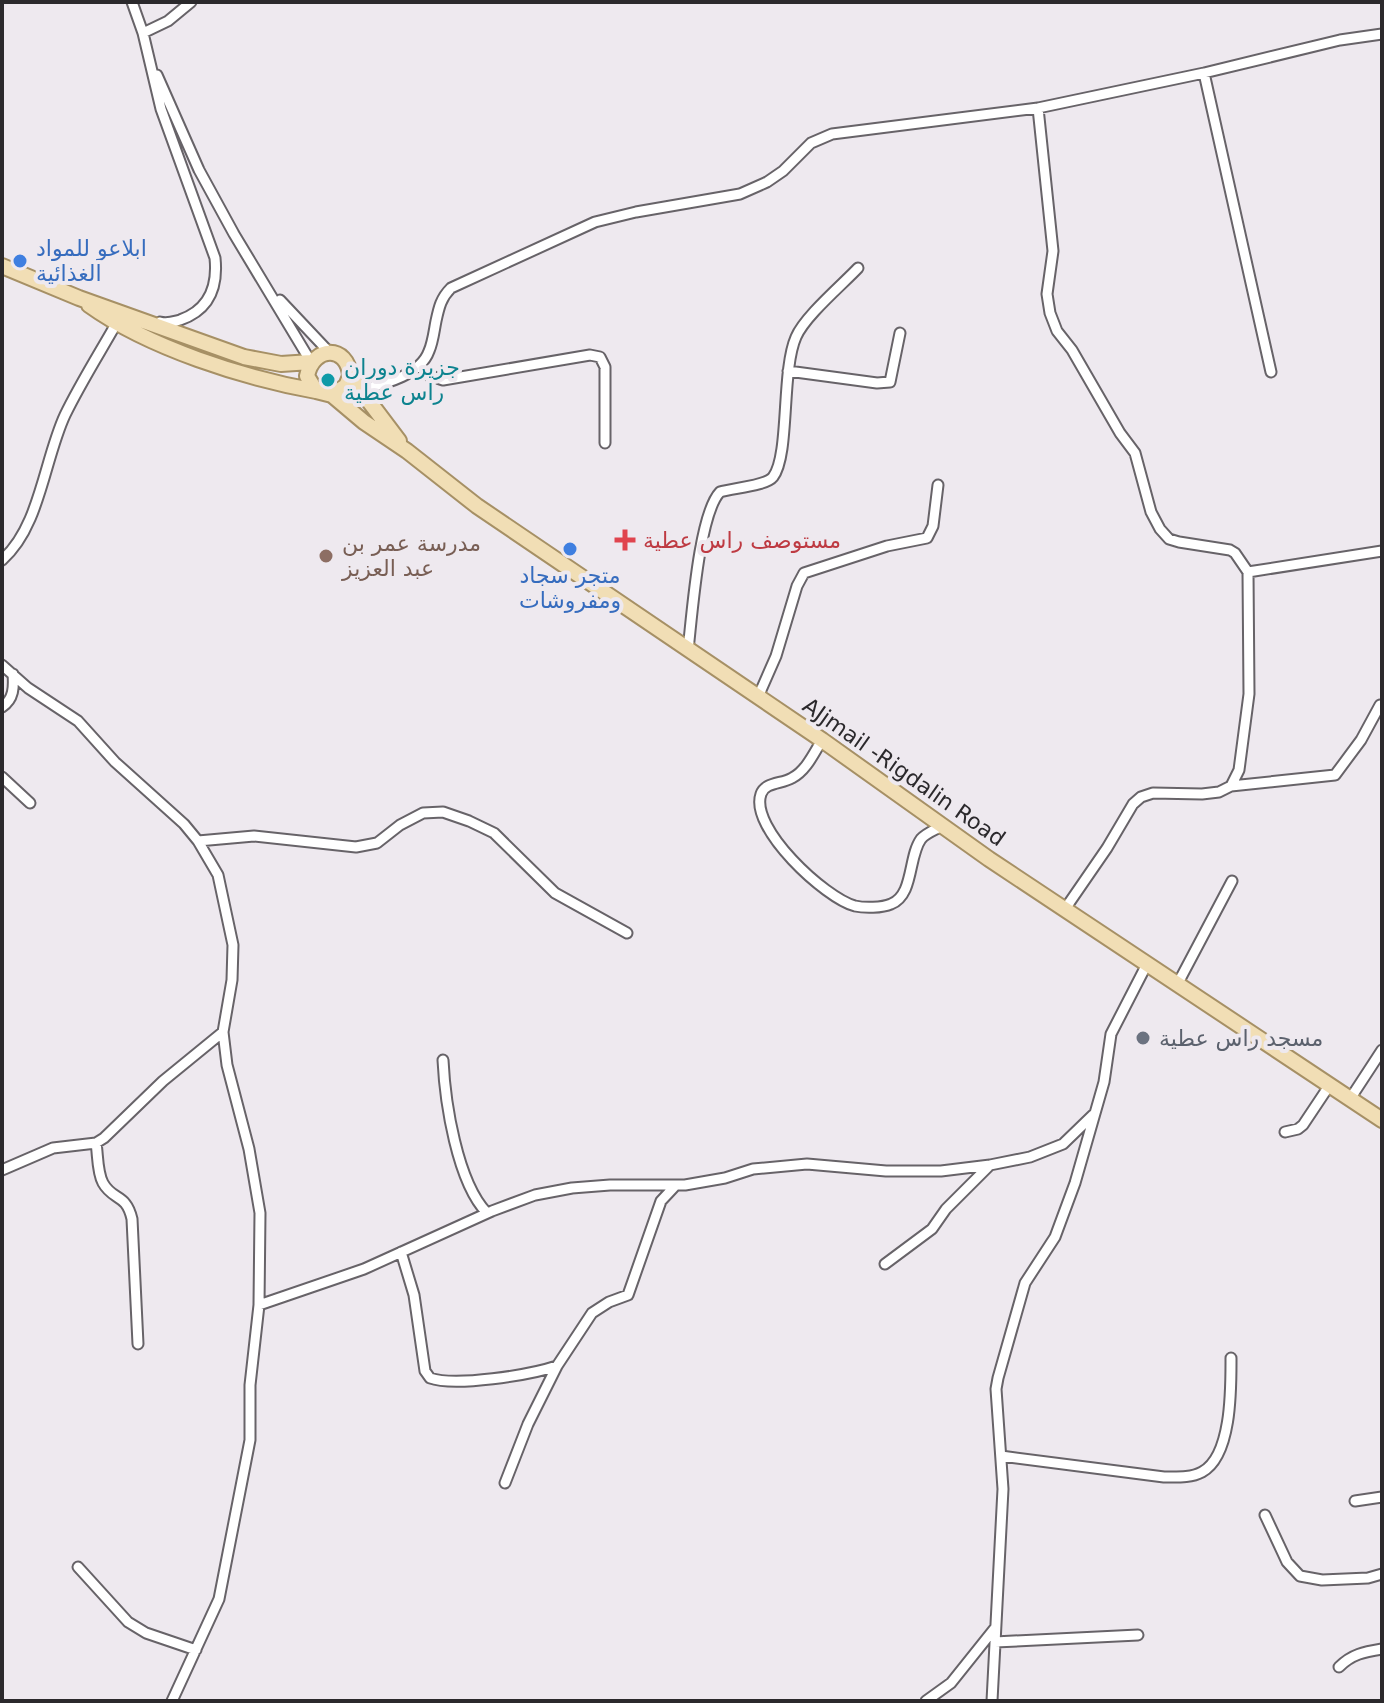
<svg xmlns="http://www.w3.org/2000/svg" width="1384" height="1703" viewBox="0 0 1384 1703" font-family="'DejaVu Sans','Noto Sans Arabic',sans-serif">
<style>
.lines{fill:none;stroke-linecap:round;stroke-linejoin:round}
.street-casing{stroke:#676368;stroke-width:13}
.primary-casing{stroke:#a69065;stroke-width:18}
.street{stroke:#fff;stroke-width:9}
.primary{stroke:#f1deb5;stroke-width:14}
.shop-dot{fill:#3f7fe0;stroke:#eee9ef;stroke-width:3}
.culture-dot{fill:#0f9aa8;stroke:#eee9ef;stroke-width:3}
.health-dot{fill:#e0444e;stroke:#eee9ef;stroke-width:3}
.education-dot{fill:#8d6e63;stroke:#eee9ef;stroke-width:3}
.worship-dot{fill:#6b7280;stroke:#eee9ef;stroke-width:3}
.labels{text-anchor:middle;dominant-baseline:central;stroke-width:8;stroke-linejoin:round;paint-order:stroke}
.shop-label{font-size:22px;fill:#366cbe;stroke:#eee9ef;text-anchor:start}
.culture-label{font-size:22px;fill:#0d838f;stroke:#eee9ef;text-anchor:start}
.health-label{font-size:22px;fill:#be3a42;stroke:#eee9ef;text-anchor:start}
.education-label{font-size:22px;fill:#785e54;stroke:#eee9ef;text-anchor:start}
.street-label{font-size:22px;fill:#2b292c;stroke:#eee9ef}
.worship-label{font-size:22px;fill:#5b616d;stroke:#eee9ef;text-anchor:start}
</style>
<rect width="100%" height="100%" fill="#eee9ef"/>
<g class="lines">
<g class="street-casing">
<path id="street" d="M 132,2 L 143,33 L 161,109 L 215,258 C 218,287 209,310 180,320 C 172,322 168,324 160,322
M 143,33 L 168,21 L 191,2
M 1204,73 L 1271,372
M 157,75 L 199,170 L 234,234 L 311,362
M 1038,108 L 1053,251 L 1047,294 L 1050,313 L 1057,331 L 1072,350 L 1120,433 L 1135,453 L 1151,512 L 1160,529 L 1169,539 L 1179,542 L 1230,550 L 1235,553 L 1248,572 L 1249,694 L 1239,770 L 1231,786 L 1219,792 L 1202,794 L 1153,793 L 1141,797 L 1133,804 L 1107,848 L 1065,909
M 280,300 L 330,353
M 420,365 L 428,375 L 443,380 L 590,355 L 600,357 L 605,367 L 605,443
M 788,371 L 877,383 L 890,382 L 900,333
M 360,390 C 383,384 420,376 429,351 C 433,342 434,331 436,321 C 439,307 441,298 451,288 L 595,222 L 636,212 L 740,194 L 767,182 L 783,171 L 811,143 L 832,134 L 1038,108 L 1204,73 L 1340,40 L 1382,34
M 2,560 C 40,527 44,460 65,415 C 80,384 99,354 116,324 L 115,320
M 1248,572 L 1382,551
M 688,650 C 692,616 699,514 720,492 C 732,488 766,486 773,477 C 790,455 781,371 796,337 C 805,316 842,285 858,268
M 2,665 L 28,688 L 78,721 L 115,762 L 184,824 L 198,841 L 218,875 L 233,945 L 232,980 L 223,1032 L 227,1065 L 249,1149 L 260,1213 L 259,1305 L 250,1385 L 250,1440 L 219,1599 L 172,1701
M 758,697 L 776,656 L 797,586 L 804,573 L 887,546 L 927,538 L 933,526 L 938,485
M 2,707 C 14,699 14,687 13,674
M 822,740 C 814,753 806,771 792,778 C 782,784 765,782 761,794 C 749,828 825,898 855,906 C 864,908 882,908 891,904 C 914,895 908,857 921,839 C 926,833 935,830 942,826
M 2,777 L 30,803
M 1231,786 L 1335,775 L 1361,740 L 1380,705
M 198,841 L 254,836 L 356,847 L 377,843 L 400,825 L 423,813 L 443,812 L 469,821 L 494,833 L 555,893 L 627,933
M 1177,985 L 1232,881
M 443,1060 C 445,1102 457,1182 487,1213
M 1350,1099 L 1382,1050
M 1285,1132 L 1298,1129 L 1303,1125 L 1329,1086
M 96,1143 C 98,1155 97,1172 103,1183 C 113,1201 126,1193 132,1219 L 138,1344
M 2,1170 L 53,1148 L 96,1143 L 104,1138 L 163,1081 L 223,1032
M 401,1252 L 414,1295 L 425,1371 L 430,1378 C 455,1387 530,1375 557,1366
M 885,1264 L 932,1229 L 946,1209 L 990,1165
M 259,1305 L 364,1269 L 492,1211 L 535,1195 L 572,1188 L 610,1185 L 685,1185 L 725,1178 L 753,1169 L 807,1164 L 886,1171 L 941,1171 L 990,1165 L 1030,1157 L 1063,1144 L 1093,1115
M 1001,1456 L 1164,1477 C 1177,1477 1191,1478 1202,1472 C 1232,1456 1231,1388 1231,1358
M 505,1483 L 528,1424 L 557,1366 L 592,1313 L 609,1302 L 628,1295 L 661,1201 L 676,1185
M 1355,1501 L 1382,1497
M 1265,1515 L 1287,1562 L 1300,1576 L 1322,1580 L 1368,1578 L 1382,1574
M 78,1567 L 128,1622 L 146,1633 L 196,1650
M 995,1642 L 1138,1635
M 1339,1667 C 1352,1654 1364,1652 1382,1649
M 926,1701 L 951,1683 L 995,1628
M 992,1701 L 1003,1489 L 996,1389 L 998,1378 L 1025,1283 L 1055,1237 L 1075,1183 L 1104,1082 L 1111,1034 L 1147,964"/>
</g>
<g class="primary-casing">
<path id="primary" d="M 2,266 L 79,298 L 244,357 L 281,364 L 311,362
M 89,305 C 149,348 244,378 316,391
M 350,376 L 346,386 L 332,395 L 316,391 L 307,376 C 313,345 348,345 350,376 L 399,441
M 332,395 L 364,422 L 407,451 L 477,506 L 822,740 L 989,859 L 1382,1120"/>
</g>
<use href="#street" class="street"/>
<use href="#primary" class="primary"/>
</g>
<g class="shop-dot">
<circle cx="20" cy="261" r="8"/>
<circle cx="570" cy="549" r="8"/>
</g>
<circle class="culture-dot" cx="328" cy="380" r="8"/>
<path class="health-dot" d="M621 528h8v8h8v8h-8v8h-8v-8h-8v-8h8z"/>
<circle class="education-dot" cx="326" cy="556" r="8"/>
<circle class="worship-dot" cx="1143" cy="1038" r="8"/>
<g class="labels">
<g class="shop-label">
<text x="36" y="248">ابلاعو للمواد<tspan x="36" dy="25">الغذائية</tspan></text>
<text x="570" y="575" text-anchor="middle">متجر سجاد<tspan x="570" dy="25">ومفروشات</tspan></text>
</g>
<g class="culture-label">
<text x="344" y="367">جزيرة دوران<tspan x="344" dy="25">راس عطية</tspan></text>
</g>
<g class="health-label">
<text x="643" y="540">مستوصف راس عطية</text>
</g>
<g class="education-label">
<text x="342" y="543">مدرسة عمر بن<tspan x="342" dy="25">عبد العزيز</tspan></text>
</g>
<g class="street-label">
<text transform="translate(904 772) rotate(35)">AJjmail -Rigdalin Road</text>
</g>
<g class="worship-label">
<text x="1159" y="1038">مسجد راس عطية</text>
</g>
</g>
<rect width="1384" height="1703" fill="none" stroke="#2b292c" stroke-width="8"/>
</svg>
